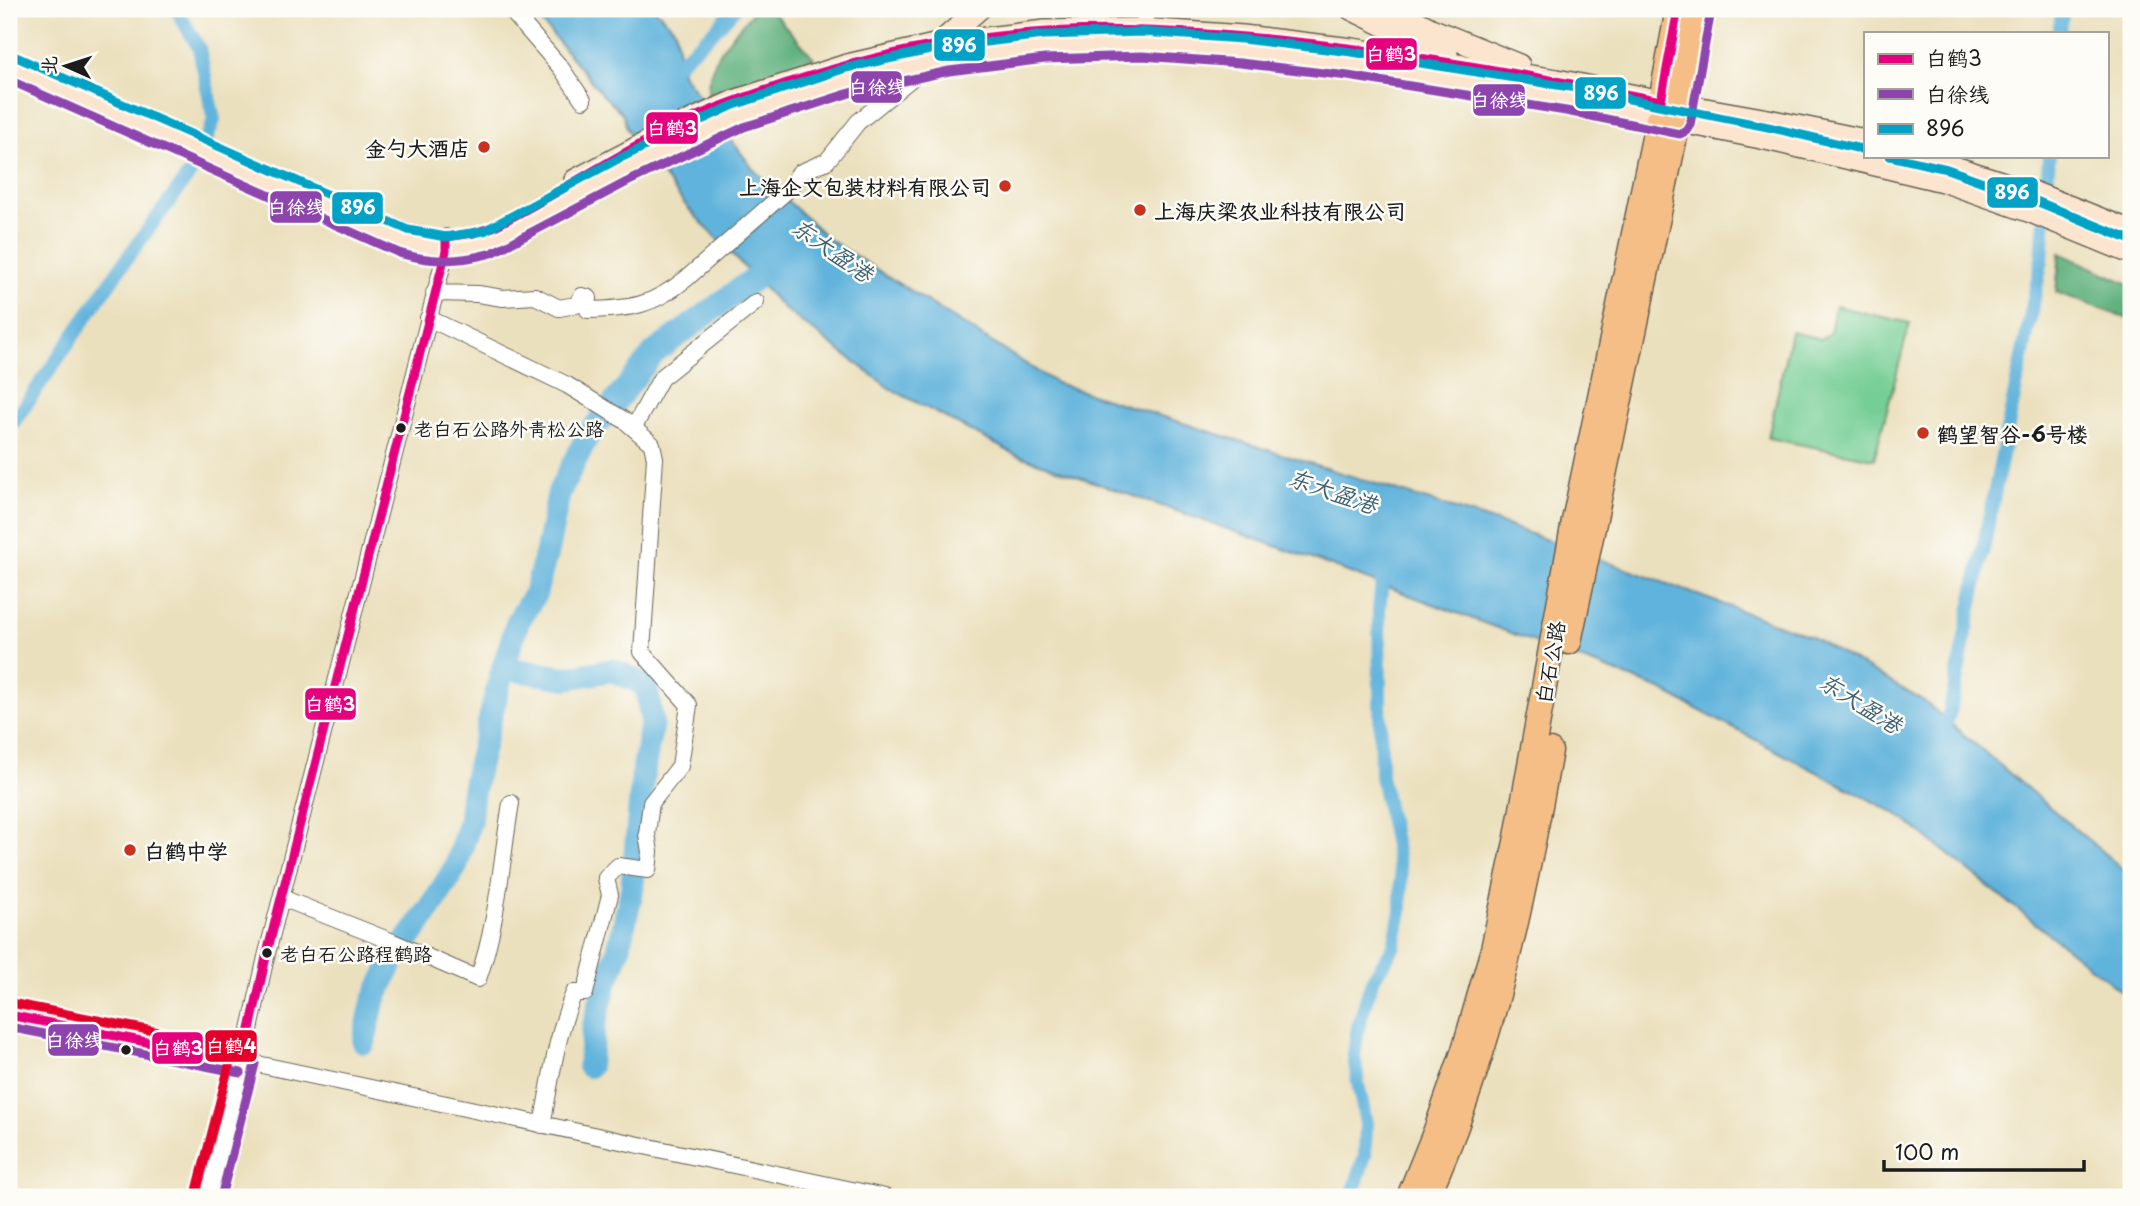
<svg xmlns="http://www.w3.org/2000/svg" width="2140" height="1206" viewBox="0 0 2140 1206" font-family="'Playpen Sans','LXGW WenKai TC',sans-serif">
<style>
.green{fill:#75ce94;stroke:#487558;stroke-width:2}
.forest{fill:#60b17e;stroke:#3e664d;stroke-width:2}
.water{fill:#61b3dc;stroke:#3e687c;stroke-width:2}
.lines{fill:none;stroke-linecap:round;stroke-linejoin:round}
.canal{stroke:#61b3dc;stroke-width:14}
.river{stroke:#61b3dc;stroke-width:24}
.minor-casing{stroke:#646154;stroke-width:18}
.secondary-casing{stroke:#646154;stroke-width:24}
.primary-casing{stroke:#646154;stroke-width:27}
.minor{stroke:#fff;stroke-width:16}
.secondary{stroke:#fbe5cf;stroke-width:21}
.primary{stroke:#f5be86;stroke-width:24}
.bus-1-casing{stroke:#fdfcf7;stroke-width:14}
.bus-2-casing{stroke:#fdfcf7;stroke-width:14}
.bus-3-casing{stroke:#fdfcf7;stroke-width:14}
.bus-4-casing{stroke:#fdfcf7;stroke-width:14}
.bus-1{stroke:#e5007d;stroke-width:9}
.bus-2{stroke:#8e44ad;stroke-width:9}
.bus-3{stroke:#01a2c5;stroke-width:9}
.bus-4{stroke:#e4002b;stroke-width:9}
.poi-dot{fill:#c8321e;stroke:#fdfcf7;stroke-width:2.5}
.bus-dot{fill:#1c1c1c;stroke:#fdfcf7;stroke-width:2.5}
.labels{text-anchor:middle;dominant-baseline:central;stroke-width:5;stroke-linejoin:round;paint-order:stroke}
.bus-label{font-size:19px;fill:#1c1c1c;stroke:#fdfcf7;text-anchor:start}
.poi-label{font-size:21px;font-weight:bold;fill:#1c1c1c;stroke:#fdfcf7;text-anchor:start}
.street-label{font-size:21px;fill:#1c1c1c;stroke:#fdfcf7}
.water-label{font-size:23px;font-style:italic;fill:#3b6072;stroke:#fdfcf7}
.line-badge{stroke:#fdfcf7;stroke-width:2.5}
.badge-label{font-size:19px;text-anchor:middle;font-weight:bold;fill:#fff}
</style>
<rect width="100%" height="100%" fill="#fdfcf7"/>
<filter id="ink" filterUnits="userSpaceOnUse"><feTurbulence type="fractalNoise" baseFrequency=".0143" numOctaves="2"/><feDisplacementMap in="SourceGraphic" scale="14" xChannelSelector="R" yChannelSelector="G"/><feConvolveMatrix kernelMatrix="1 2 1 2 8 2 1 2 1" color-interpolation-filters="sRGB"/></filter>
<filter id="wash" filterUnits="userSpaceOnUse"><feTurbulence type="fractalNoise" baseFrequency=".00686" numOctaves="4" result="noise"/><feDisplacementMap in="SourceGraphic" scale="28" xChannelSelector="R" yChannelSelector="G"/><feGaussianBlur stdDeviation="1.57" result="paint"/><feColorMatrix in="noise" values="0 0 0 0 0 0 0 0 0 0 0 0 0 0 0 0 0 1.4 0 .05"/><feComposite in="paint" operator="in"/></filter>
<g filter="url(#wash)">
<rect width="100%" height="100%" fill="#ebe0bd"/>
<path class="green" d="M 1835,306 L 1910,323 L 1874,459 L 1768,438 L 1791,332 L 1821,339 L 1830,333 Z"/>
<path class="forest" d="M 756,9 L 770,9 L 814,58 L 708,95 C 706,60 734,33 756,9 Z
M 2060,253 L 2131,285 L 2131,320 L 2056,292 Z"/>
<path class="water" d="M 531,9 L 655,9 L 675,29 L 682,73 L 753,169 L 830,240 L 1056,383 L 1506,525 L 1810,636 L 1924,701 L 2131,876 L 2131,999 L 1897,814 L 1655,687 L 1318,561 L 1014,454 L 889,388 L 783,308 L 688,208 L 627,129 L 623,114 L 602,94 Z"/>
<g class="lines">
<path class="canal" d="M 2059,33 L 2063,9
M 667,73 L 715,30 L 734,9
M 9,429 L 127,258 L 197,164 L 214,120 L 199,48 L 176,9
M 1941,736 L 1950,711 L 2042,259 L 2049,156
M 1352,1197 L 1365,1155 L 1366,1123 L 1358,1083 L 1354,1055 L 1358,1027 L 1372,981 L 1394,946 L 1401,911 L 1401,876 L 1381,776 L 1379,610 L 1384,566"/>
<path class="river" d="M 503,668 L 566,678 L 612,670 L 646,685 L 652,722 L 643,773 L 632,890 L 618,952 L 604,988 L 594,1026 L 589,1066
M 364,1042 L 373,1002 L 393,961 L 431,907 L 456,866 L 470,820 L 472,796 L 478,767 L 501,675 L 518,621 L 535,594 L 547,551 L 559,492 L 587,437 L 654,353 L 755,278"/>
</g>
</g>
<g filter="url(#ink)">
<g class="lines">
<g class="minor-casing">
<path id="minor" d="M 510,9 L 561,68 L 583,100
M 1142,38 L 1146,9
M 434,293 L 478,294 L 503,298 L 535,296 L 559,308 L 576,305 L 582,296 L 589,298 L 588,310 C 631,309 653,306 687,278 L 790,188 L 799,173 L 827,161 L 858,122 L 912,78 L 932,66
M 428,318 L 567,385 L 624,420 L 652,444 L 655,458 L 642,652 L 689,705 L 680,766 L 651,803 L 647,834 L 650,852 L 648,870 L 618,866 L 606,878 L 610,895 L 585,993 L 574,993 C 556,1035 551,1080 542,1125
M 634,427 L 661,378 L 756,302
M 282,898 L 393,942 L 478,979 C 498,922 501,862 511,803
M 9,1015 L 243,1061 L 885,1197
M 208,1197 L 243,1061 L 266,957 L 446,251 L 446,237"/>
</g>
<g class="secondary-casing">
<path id="secondary" d="M 1351,9 L 1424,45 L 1447,54
M 1394,9 L 1431,29 L 1519,65
M 940,43 L 979,9
M 9,67 L 404,242 C 437,252 456,251 488,242 L 622,171 L 739,116 L 850,80 L 947,59 L 1044,47 L 1142,44 L 1241,51 L 1350,64 L 1459,80 L 1568,99 L 1766,139 L 1943,181 L 2031,212 L 2131,253
M 1920,156 L 2035,193 L 2131,231
M 575,180 L 674,128 L 734,101 L 847,65 L 943,43 L 1045,31 L 1142,29 L 1243,36 L 1352,49 L 1557,80 L 1661,101 L 1768,120 L 1865,140"/>
</g>
<g class="primary-casing">
<path id="primary" d="M 1661,101 L 1678,9
M 1681,104 L 1699,9
M 1569,642 L 1678,122
M 1409,1197 L 1436,1130 L 1464,1050 L 1493,949 L 1517,837 L 1574,521 L 1658,119
M 1427,1197 C 1491,1055 1523,904 1550,751"/>
</g>
<use href="#minor" class="minor"/>
<use href="#secondary" class="secondary"/>
<use href="#primary" class="primary"/>
<g class="bus-1-casing">
<path id="bus-1" d="M 9,1015 L 243,1061
M 243,1061 L 266,957 L 446,251 L 446,237 L 474,233 L 493,227 C 569,189 639,138 719,107 C 806,74 897,48 990,37 C 1078,26 1169,30 1257,38 C 1393,50 1527,75 1661,101 L 1678,9"/>
</g>
<g class="bus-2-casing">
<path id="bus-2" d="M 9,80 L 399,253 C 431,263 460,262 492,253 L 627,182 L 744,127 L 853,92 L 949,71 L 1045,59 L 1142,56 L 1240,63 L 1348,76 L 1566,111 L 1680,134 L 1686,131 L 1690,125 L 1711,11
M 9,1027 L 241,1073
M 221,1197 L 255,1064"/>
</g>
<g class="bus-3-casing">
<path id="bus-3" d="M 14,56 L 408,230 L 446,237 L 484,231 L 616,160 L 734,105 L 846,68 L 944,47 L 1044,35 L 1143,32 L 1242,39 L 1352,52 L 1570,87 L 1768,127 L 1865,150
M 1890,156 L 1947,169 L 2036,201 L 2131,240"/>
</g>
<g class="bus-4-casing">
<path id="bus-4" d="M 11,1003 L 245,1049
M 196,1194 L 231,1058"/>
</g>
<use href="#bus-1" class="bus-1"/>
<use href="#bus-2" class="bus-2"/>
<use href="#bus-3" class="bus-3"/>
<use href="#bus-4" class="bus-4"/>
</g>
</g>
<g class="poi-dot">
<circle cx="484" cy="147" r="7"/>
<circle cx="1005" cy="186" r="7"/>
<circle cx="1140" cy="210" r="7"/>
<circle cx="1923" cy="433" r="7"/>
<circle cx="130" cy="850" r="7"/>
</g>
<g class="bus-dot">
<circle cx="401" cy="428" r="6"/>
<circle cx="267" cy="953" r="6"/>
<circle cx="126" cy="1050" r="6"/>
</g>
<g class="labels">
<g class="bus-label">
<text x="414" y="428">老白石公路外青松公路</text>
<text x="280" y="953">老白石公路程鹤路</text>
</g>
<g class="poi-label">
<text x="470" y="147" text-anchor="end">金勺大酒店</text>
<text x="991" y="186" text-anchor="end">上海企文包装材料有限公司</text>
<text x="1154" y="210">上海庆梁农业科技有限公司</text>
<text x="1937" y="433">鹤望智谷-6号楼</text>
<text x="144" y="850">白鹤中学</text>
</g>
<g class="street-label">
<text transform="translate(1549 662) rotate(-80)">白石公路</text>
</g>
<g class="water-label">
<text transform="translate(833 249) rotate(35)">东大盈港</text>
<text transform="translate(1333 490) rotate(19)">东大盈港</text>
<text transform="translate(1861 702) rotate(32)">东大盈港</text>
</g>
</g>
<g class="line-badge">
<rect x="933" y="28" width="53" height="34" rx="7" fill="#01a2c5"/>
<rect x="1365" y="37" width="53" height="34" rx="7" fill="#e5007d"/>
<rect x="850" y="70" width="53" height="34" rx="7" fill="#8e44ad"/>
<rect x="1574" y="76" width="53" height="34" rx="7" fill="#01a2c5"/>
<rect x="1472" y="83" width="54" height="34" rx="7" fill="#8e44ad"/>
<rect x="645" y="111" width="54" height="34" rx="7" fill="#e5007d"/>
<rect x="1986" y="176" width="53" height="33" rx="7" fill="#01a2c5"/>
<rect x="269" y="190" width="54" height="34" rx="7" fill="#8e44ad"/>
<rect x="331" y="191" width="53" height="34" rx="7" fill="#01a2c5"/>
<rect x="304" y="687" width="53" height="34" rx="7" fill="#e5007d"/>
<rect x="47" y="1023" width="53" height="34" rx="7" fill="#8e44ad"/>
<rect x="204" y="1029" width="54" height="34" rx="7" fill="#e4002b"/>
<rect x="151" y="1031" width="53" height="34" rx="7" fill="#e5007d"/>
</g>
<g class="badge-label">
<text x="959" y="52">896</text>
<text x="1391" y="61">白鹤3</text>
<text x="877" y="94">白徐线</text>
<text x="1601" y="100">896</text>
<text x="1499" y="107">白徐线</text>
<text x="672" y="135">白鹤3</text>
<text x="2012" y="199">896</text>
<text x="296" y="214">白徐线</text>
<text x="358" y="214">896</text>
<text x="330" y="711">白鹤3</text>
<text x="74" y="1047">白徐线</text>
<text x="231" y="1053">白鹤4</text>
<text x="178" y="1055">白鹤3</text>
</g>
<rect width="2140" height="1206" fill="none" stroke="#fdfcf7" stroke-width="35"/>
<rect x="1864" y="32" width="245" height="126" fill="#fdfcf7" stroke="#a3a29f" stroke-width="2"/>
<rect x="1878" y="54" width="35" height="10" fill="#e5007d" stroke="#a3a29f" stroke-width="2"/>
<text x="1926" y="66" font-size="21" fill="#1c1c1c">白鹤3</text>
<rect x="1878" y="89" width="35" height="10" fill="#8e44ad" stroke="#a3a29f" stroke-width="2"/>
<text x="1926" y="102" font-size="21" fill="#1c1c1c">白徐线</text>
<rect x="1878" y="124" width="35" height="10" fill="#01a2c5" stroke="#a3a29f" stroke-width="2"/>
<text x="1926" y="136" font-size="21" fill="#1c1c1c">896</text>
<g transform="translate(66 66) rotate(273)" stroke="#fdfcf7" stroke-width="5" paint-order="stroke">
<path d="M0-5L12 26L0 18L-12 26Z" fill="#1c1c1c"/>
<text y="-10" font-size="19" font-weight="bold" text-anchor="middle" fill="#1c1c1c">北</text>
</g>
<path d="M1884 1160v10h200v-10" fill="none" stroke="#1c1c1c" stroke-width="3.5"/>
<text x="1895" y="1160" font-size="21" fill="#1c1c1c" stroke="#fdfcf7" stroke-width="5" paint-order="stroke">100 m</text>
</svg>
